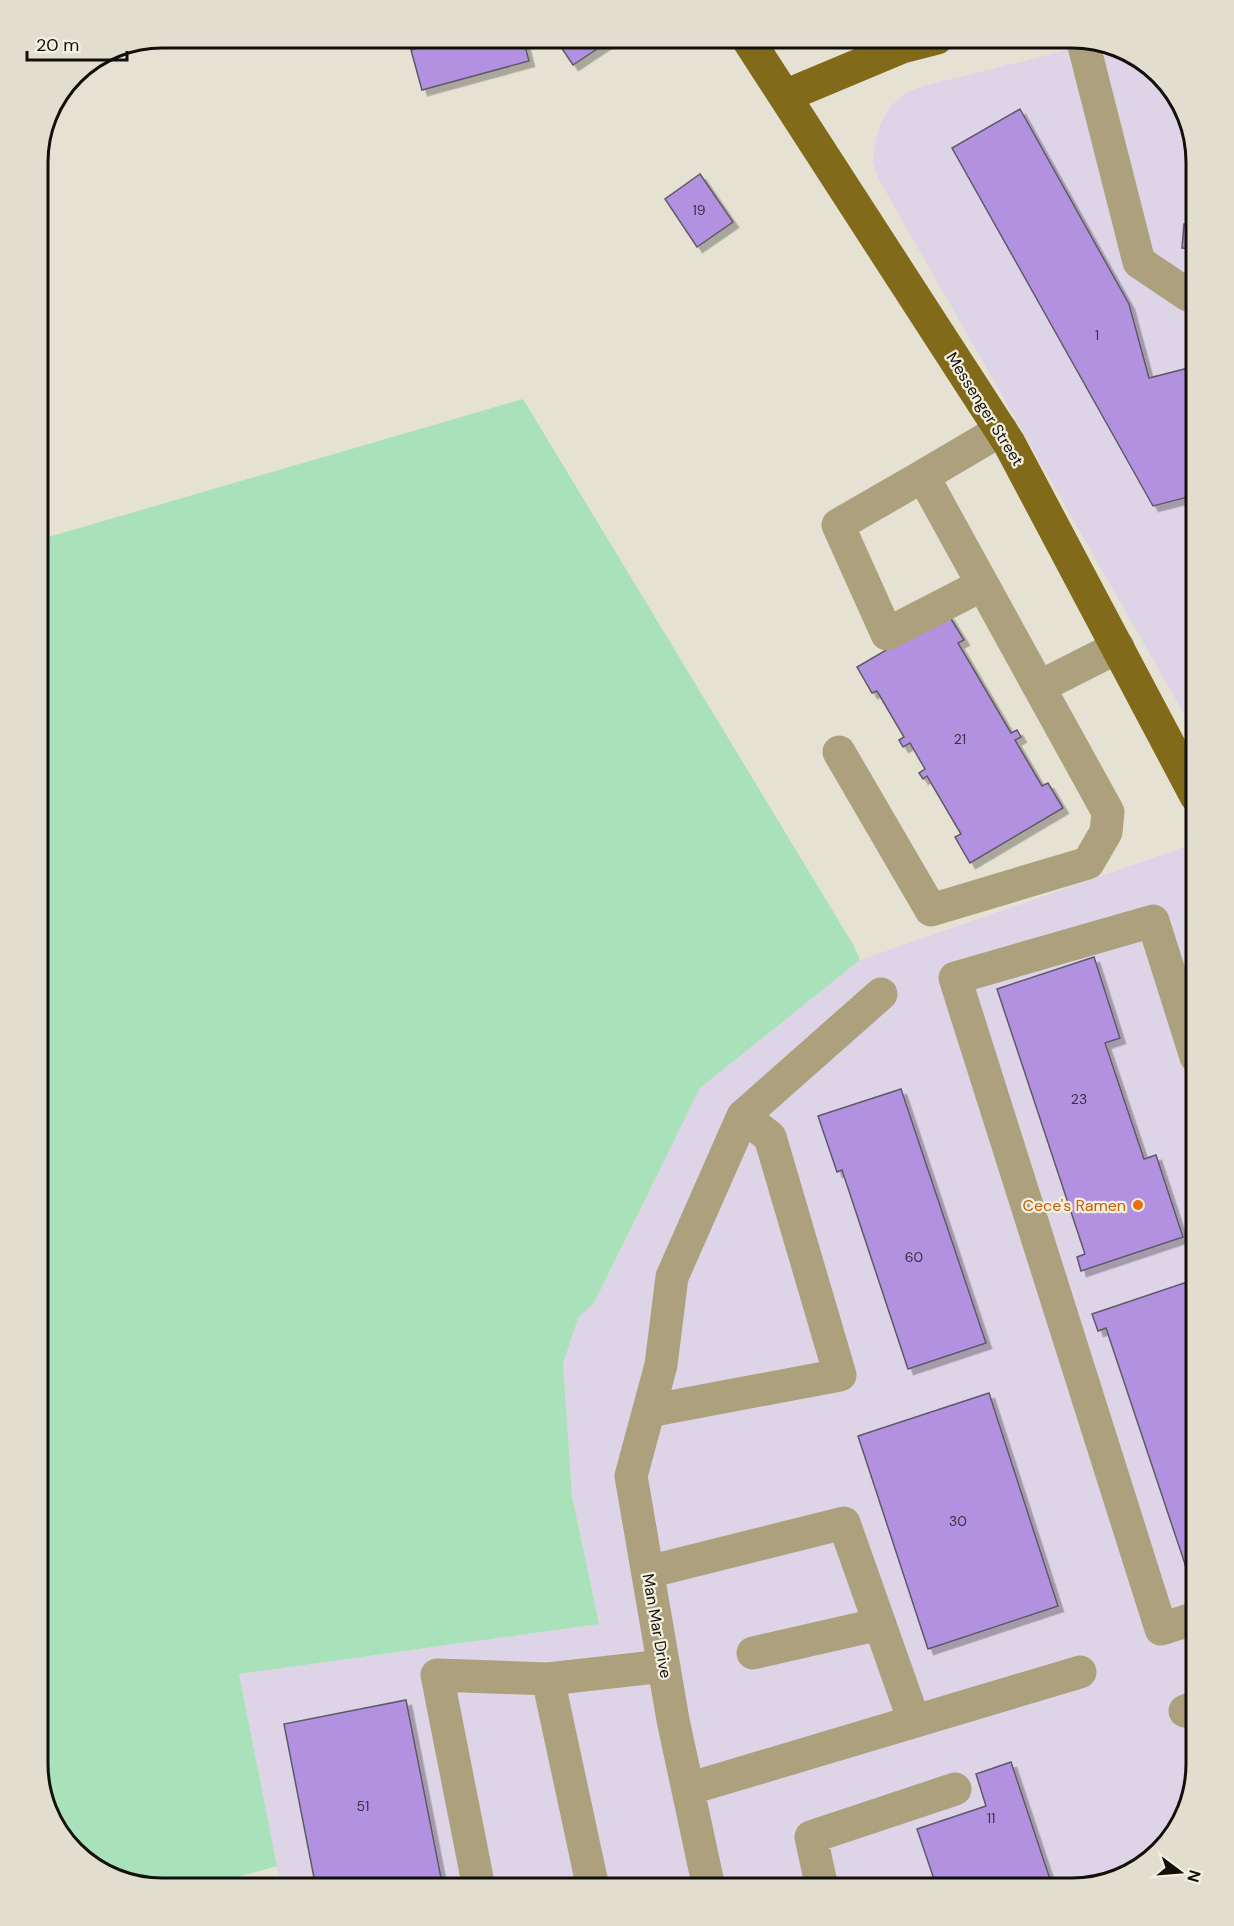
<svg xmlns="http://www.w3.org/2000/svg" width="1234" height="1926" viewBox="0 0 1234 1926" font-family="'DM Sans',sans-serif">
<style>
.commercial{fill:#ded4e8}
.green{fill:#a9e2ba}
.building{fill:#b292e0;stroke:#5e5966;stroke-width:1.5;filter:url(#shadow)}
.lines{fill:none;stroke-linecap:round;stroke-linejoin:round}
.minor{stroke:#ada17d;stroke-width:33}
.major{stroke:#816a19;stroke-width:33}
.food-dot{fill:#e8710a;stroke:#f4f0e0;stroke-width:2}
.labels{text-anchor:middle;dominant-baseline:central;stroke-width:4.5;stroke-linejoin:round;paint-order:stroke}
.number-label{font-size:14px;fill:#393040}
.street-label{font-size:16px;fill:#11100b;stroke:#f4f0e0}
.food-label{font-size:16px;fill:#c56008;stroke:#f4f0e0;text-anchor:end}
.rim{fill:none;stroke:#11100b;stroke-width:3}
</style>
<defs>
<filter id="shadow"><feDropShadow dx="5.5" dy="5.5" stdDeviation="0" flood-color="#0004"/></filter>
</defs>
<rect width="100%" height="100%" fill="#e6e2d3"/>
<path class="commercial" d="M 1096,43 L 1142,59 L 1184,107 L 1196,162 L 1196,735 L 879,180 L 873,162 L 875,144 L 880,125 L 890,107 L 905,93 L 923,86 Z
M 1196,843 L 1196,1765 L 1180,1827 L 1127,1876 L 1072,1888 L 281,1888 L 239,1674 L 599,1624 L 572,1496 L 563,1363 L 578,1318 L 594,1303 L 700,1088 L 860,960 Z"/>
<path class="green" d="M 523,399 L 854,946 L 860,960 L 700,1088 L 594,1303 L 578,1318 L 563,1363 L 572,1496 L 599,1624 L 239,1674 L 277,1866 L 199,1888 L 154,1888 L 93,1868 L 50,1819 L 38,1764 L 38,540 Z"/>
<path class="building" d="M 456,38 L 523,38 L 529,61 L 422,90 L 411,50 Z
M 555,38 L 607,38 L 609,41 L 573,65 Z
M 1020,109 L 1129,304 L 1149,378 L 1196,366 L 1196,495 L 1153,506 L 952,148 Z
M 700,174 L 733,222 L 697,247 L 665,199 Z
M 1184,224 L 1196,225 L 1196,249 L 1182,248 Z
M 948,614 L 964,640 L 958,643 L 1011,733 L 1017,730 L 1021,737 L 1015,740 L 1042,786 L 1048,783 L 1063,808 L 970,863 L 955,837 L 961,834 L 927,776 L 923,779 L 919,773 L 925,769 L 910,743 L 903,747 L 899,740 L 904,737 L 877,691 L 872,693 L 857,667 Z
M 1094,957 L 1120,1038 L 1105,1043 L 1144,1159 L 1156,1155 L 1183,1237 L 1081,1271 L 1077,1257 L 1085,1254 L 997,989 Z
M 901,1089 L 986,1343 L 908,1369 L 842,1170 L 837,1172 L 818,1116 Z
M 1196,1279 L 1196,1590 L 1194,1591 L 1106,1328 L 1098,1331 L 1092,1314 Z
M 989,1393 L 1058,1606 L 928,1649 L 858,1436 Z
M 406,1700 L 443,1888 L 316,1888 L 284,1724 Z
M 1011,1762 L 1053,1888 L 937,1888 L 917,1829 L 986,1806 L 976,1774 Z"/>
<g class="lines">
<path class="minor" d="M 1082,38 L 1139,262 L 1188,295 L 1196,294
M 1001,430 L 923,476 L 1039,687 L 1118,647
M 923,476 L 838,525 L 887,634 L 982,585
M 839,752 L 931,910 L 1088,863 L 1106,832 L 1108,812 L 1039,687
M 743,1116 L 881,994
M 649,1411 L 840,1375 L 770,1137 L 743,1116 L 672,1277 L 661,1365 L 631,1476 L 673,1720 L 709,1888
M 648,1572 L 844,1523 L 914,1721
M 1196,1618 L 1161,1629 L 955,978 L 1153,921 L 1196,1057
M 753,1653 L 880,1624
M 548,1679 L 593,1888
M 1185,1711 L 1196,1707
M 688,1789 L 1080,1672
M 479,1888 L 437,1675 L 548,1679 L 664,1666
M 822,1888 L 811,1837 L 955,1789"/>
<path class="major" d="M 747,38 L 1009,443 L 1196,796
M 785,96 L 902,47 L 937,38"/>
</g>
<circle class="food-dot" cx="1138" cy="1205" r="6"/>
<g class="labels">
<g class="number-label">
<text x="699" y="210">19</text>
<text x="1097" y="335">1</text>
<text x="960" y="739">21</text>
<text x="1079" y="1099">23</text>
<text x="914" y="1257">60</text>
<text x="958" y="1521">30</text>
<text x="363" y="1806">51</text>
<text x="991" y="1818">11</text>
</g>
<g class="street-label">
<text transform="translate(985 409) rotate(58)">Messenger Street</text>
<text transform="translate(657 1626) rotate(80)">Man Mar Drive</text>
</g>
<g class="food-label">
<text x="1126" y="1205">Cece's Ramen</text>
</g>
</g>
<path d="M0 0H1234V1926H0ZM162 48H1072A114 114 0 0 1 1186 162V1764A114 114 0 0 1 1072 1878H162A114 114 0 0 1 48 1764V162A114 114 0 0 1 162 48Z" fill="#e2decf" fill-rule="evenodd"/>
<path class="rim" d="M162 48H1072A114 114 0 0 1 1186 162V1764A114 114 0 0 1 1072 1878H162A114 114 0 0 1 48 1764V162A114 114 0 0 1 162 48Z"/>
<g transform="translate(1180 1872) rotate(106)" stroke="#f4f0e0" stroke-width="4.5" paint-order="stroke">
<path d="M0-4.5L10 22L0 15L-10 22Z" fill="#11100b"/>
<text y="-9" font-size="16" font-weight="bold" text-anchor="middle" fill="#11100b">N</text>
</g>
<path d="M27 51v9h100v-9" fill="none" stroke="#11100b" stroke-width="3"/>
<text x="36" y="51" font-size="18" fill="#11100b" stroke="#f4f0e0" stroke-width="4.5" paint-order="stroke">20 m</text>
</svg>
